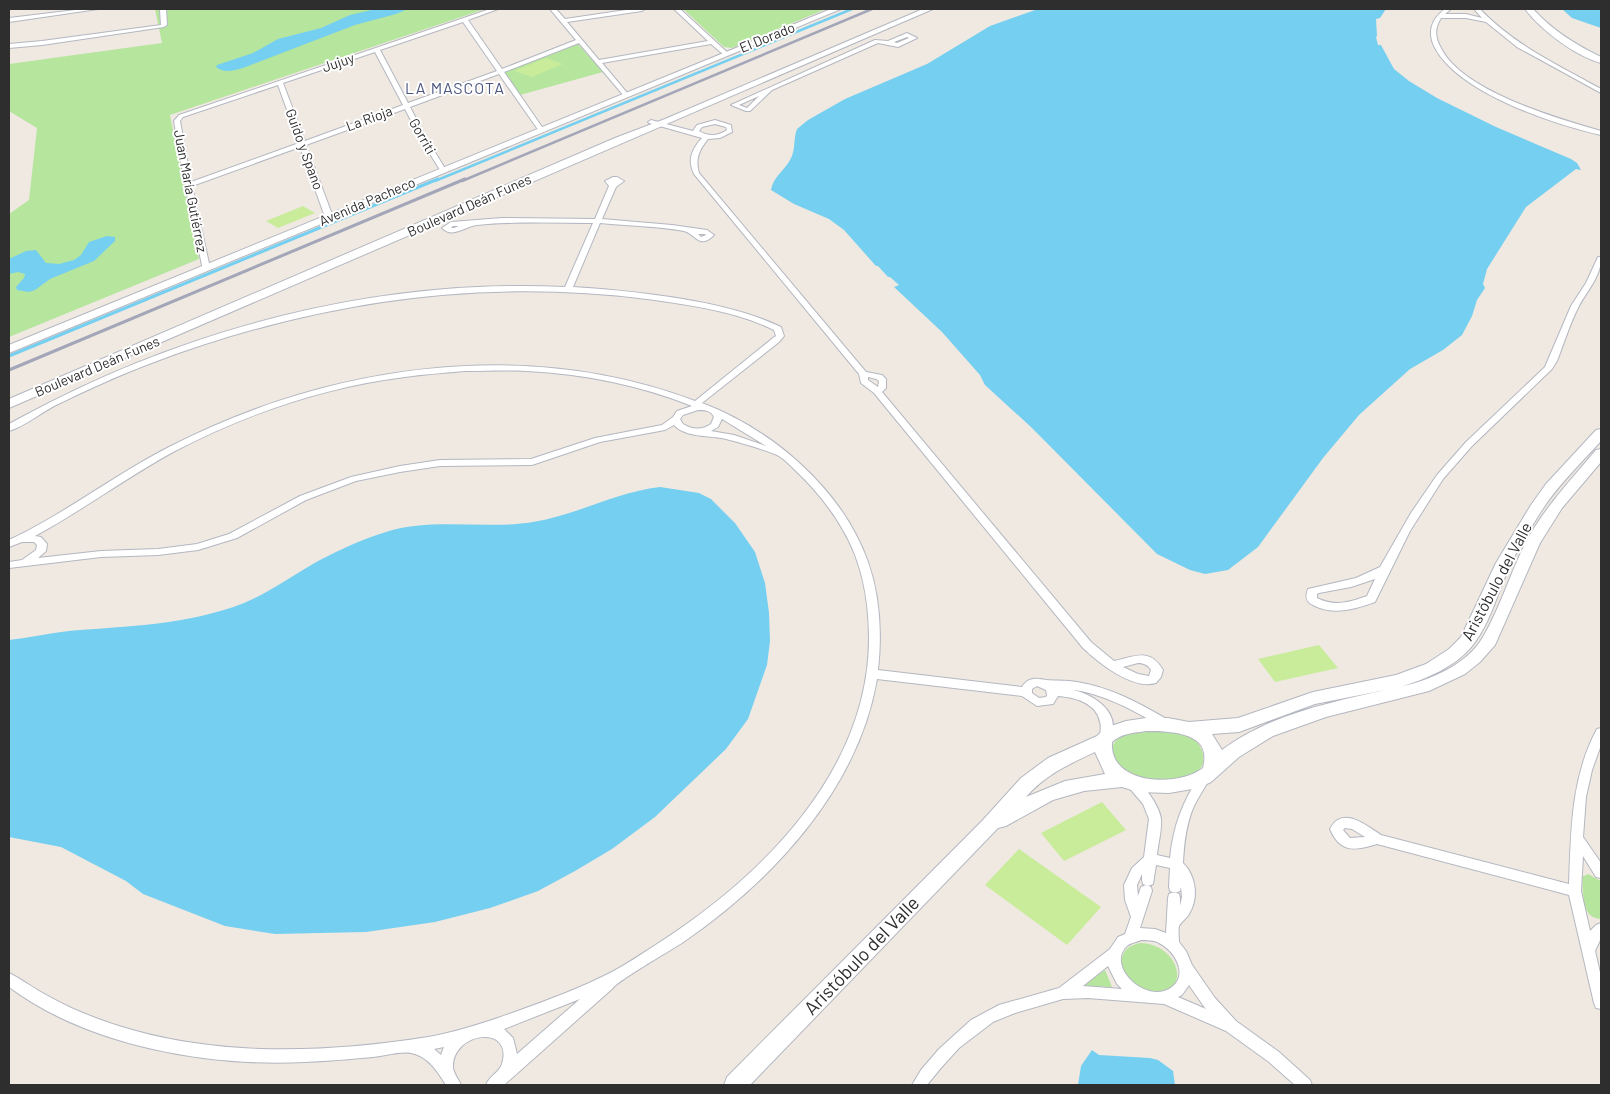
<svg xmlns="http://www.w3.org/2000/svg" width="1610" height="1094" viewBox="0 0 1610 1094" font-family="Barlow,sans-serif">
<style>
.green{fill:#b6e59e}
.pitch{fill:#c9ec9a}
.water{fill:#75cff0}
.lines{fill:none;stroke-linecap:round;stroke-linejoin:round}
.stream-far1{stroke:#75cff0;stroke-width:2.5}
.stream{stroke:#75cff0;stroke-width:3}
.street-casing{stroke:#b4b7c1;stroke-width:2}
.secondary-casing{stroke:#b4b7c1;stroke-width:2}
.street{fill:#fff;fill-rule:evenodd}
.secondary{fill:#fff;fill-rule:evenodd}
.rail-far1{stroke:#a3a6b8;stroke-width:2.5}
.rail{stroke:#a3a6b8;stroke-width:3}
.labels{text-anchor:middle;dominant-baseline:central;stroke-width:4;stroke-linejoin:round;paint-order:stroke}
.far-street-label{font-size:14px;fill:#2e2e2e;stroke:#fff}
.far-quarter-label{font-size:16px;letter-spacing:1px;fill:#4d5680;stroke:#fff}
.street-label{font-size:16px;fill:#2e2e2e;stroke:#fff}
.near-street-label{font-size:19px;fill:#2e2e2e;stroke:#fff}
</style>
<rect width="100%" height="100%" fill="#efe9e1"/>
<path class="green" d="M 155,9 L 485,9 L 170,115 L 199,259 L 9,337 L 9,214 L 29,200 L 37,128 L 9,111 L 9,64 L 162,43 Z
M 683,9 L 826,9 L 732,48 L 724,47 Z
M 577,43 L 603,72 L 520,95 L 502,72 Z
M 1159,730 C 1167,731 1178,731 1186,735 C 1194,738 1201,745 1203,754 C 1209,782 1161,783 1142,780 C 1135,779 1128,774 1121,771 L 1111,749 C 1118,730 1141,732 1159,730 Z
M 1588,874 L 1601,881 L 1601,919 C 1580,918 1584,893 1582,877 Z
M 1140,943 C 1175,943 1192,986 1161,992 C 1155,994 1147,991 1141,991 L 1121,970 C 1121,955 1123,947 1140,943 Z
M 1105,970 L 1112,987 L 1082,986 Z"/>
<path class="pitch" d="M 546,58 L 563,64 L 532,77 L 514,71 Z
M 303,206 L 315,213 L 278,228 L 266,221 Z
M 1319,645 L 1338,668 L 1275,682 L 1258,659 Z
M 1102,802 L 1126,830 L 1064,861 L 1041,833 Z
M 1019,849 L 1101,907 L 1067,945 L 985,885 Z"/>
<path class="water" d="M 376,9 L 408,9 L 396,14 L 355,25 L 243,68 C 234,70 224,74 216,67 L 217,65 L 253,53 L 278,39 L 321,28 L 350,15 Z
M 1038,9 L 1386,9 L 1380,18 L 1376,19 L 1377,36 L 1376,37 L 1378,45 L 1381,45 L 1394,69 L 1409,81 L 1437,98 L 1496,127 L 1571,159 L 1577,163 L 1581,170 L 1576,169 L 1572,172 L 1526,207 L 1487,269 L 1483,284 L 1485,288 L 1477,300 L 1472,316 L 1462,335 L 1443,350 L 1410,369 L 1359,415 L 1323,458 L 1258,547 L 1228,570 L 1205,574 L 1190,570 L 1157,554 L 1032,428 L 985,385 L 980,375 L 942,332 L 894,287 L 899,285 L 890,277 L 888,277 L 878,266 L 876,266 L 844,230 L 829,219 L 794,204 L 771,190 C 773,177 784,171 790,160 C 796,150 793,139 797,129 L 808,120 L 845,99 L 927,64 L 990,26 Z
M 1562,9 L 1601,9 L 1601,28 L 1572,18 Z
M 107,236 L 115,237 L 115,241 L 94,261 L 50,279 L 35,290 L 29,292 L 17,290 L 16,287 L 24,278 L 25,274 L 18,272 L 9,274 L 9,259 L 26,251 L 36,250 L 46,263 L 59,264 L 74,260 L 81,255 L 89,242 Z
M 660,487 L 699,493 L 711,499 L 735,523 L 755,552 L 765,583 L 769,613 L 770,641 L 767,665 L 748,719 L 726,749 L 655,817 L 612,849 L 575,871 L 538,891 L 490,908 L 435,922 L 366,932 L 275,934 L 225,926 L 143,894 L 126,881 L 61,847 L 9,837 L 9,640 C 29,638 49,633 69,631 C 128,626 188,625 244,603 C 271,592 294,574 320,560 C 341,549 363,539 386,532 C 432,517 485,530 533,522 C 577,515 616,492 660,487 Z
M 1092,1050 L 1099,1055 L 1150,1058 L 1158,1060 L 1173,1071 L 1175,1085 L 1078,1085 L 1081,1066 Z"/>
<g class="lines">
<path class="stream-far1" d="M 435,181 L 852,9"/>
<path class="stream" d="M 9,356 L 438,179"/>
<g class="street-casing">
<path id="street" d="M 84,9 L 98,9 L 9,22 L 9,18 Z
M 160,9 L 166,9 L 167,25 L 164,27 L 42,45 L 9,48 L 9,44 L 42,41 L 161,25 Z
M 490,9 L 498,9 L 468,20 L 502,69 L 576,40 L 550,9 L 556,9 L 565,19 L 633,9 L 645,9 L 642,11 L 567,22 L 599,60 L 708,41 L 674,9 L 680,9 L 729,54 L 724,55 L 711,44 L 602,63 L 628,94 L 628,96 L 624,96 L 579,43 L 504,72 L 544,130 L 541,132 L 539,131 L 499,74 L 410,107 L 425,136 L 446,170 L 443,172 L 440,170 L 419,136 L 405,109 L 306,145 L 333,217 L 329,219 L 325,217 L 300,147 L 192,186 L 210,268 L 209,270 L 203,270 L 185,185 L 174,121 L 179,115 ZM 463,22 L 497,71 L 408,103 L 380,50 ZM 375,52 L 403,105 L 305,141 L 283,83 ZM 278,85 L 299,143 L 191,182 L 180,121 L 183,117 Z
M 1445,9 L 1451,9 L 1445,14 L 1466,14 L 1482,18 L 1474,9 L 1480,9 C 1514,45 1558,65 1601,89 L 1601,93 L 1517,47 L 1486,22 L 1466,18 L 1441,18 C 1434,29 1435,38 1442,50 C 1465,92 1557,118 1601,131 L 1601,135 C 1553,124 1459,93 1435,48 C 1427,33 1431,19 1445,9 Z
M 907,33 L 917,38 L 898,47 L 878,43 L 772,90 L 750,111 L 746,111 L 731,105 L 875,40 L 888,41 ZM 907,37 L 909,38 L 897,43 L 894,42 ZM 759,96 L 747,108 L 739,105 Z
M 651,120 L 693,131 L 697,125 L 715,120 L 731,125 L 732,132 L 720,138 L 708,139 C 699,150 695,159 699,173 L 866,372 L 882,375 L 886,379 L 886,388 L 882,392 L 1091,642 L 1114,661 C 1135,657 1149,647 1163,670 L 1161,677 L 1156,683 C 1132,690 1099,663 1083,648 L 874,393 L 861,383 L 859,374 L 694,174 C 687,160 692,149 702,138 L 649,123 L 648,122 ZM 715,124 L 726,127 L 727,130 C 718,136 709,137 699,131 L 702,127 ZM 868,377 L 876,379 L 879,381 L 878,387 L 868,380 ZM 1138,663 C 1144,663 1148,665 1151,670 L 1149,676 L 1138,674 L 1123,667 Z
M 613,177 L 617,177 L 624,181 L 616,187 L 602,219 L 672,225 L 707,230 L 714,235 C 699,250 696,234 684,231 C 656,226 628,226 600,223 L 573,287 C 634,291 726,300 781,327 L 784,336 L 779,342 L 702,403 C 773,430 842,489 868,562 C 880,596 882,634 878,670 L 1022,687 C 1028,677 1036,678 1046,680 C 1056,681 1066,680 1077,682 C 1110,687 1141,704 1170,721 L 1172,724 L 1170,727 L 1166,728 L 1162,727 C 1133,710 1103,693 1068,689 C 1090,692 1123,711 1110,738 L 1106,740 L 1102,738 C 1099,733 1102,728 1100,722 C 1097,703 1074,697 1058,696 L 1053,704 L 1037,706 L 1022,696 L 877,679 C 858,790 772,881 682,943 C 671,950 616,982 613,988 L 504,1085 L 486,1085 C 489,1076 499,1073 502,1064 C 514,1023 451,1032 453,1068 C 454,1074 459,1080 461,1085 L 446,1085 C 438,1072 428,1056 411,1053 C 401,1051 383,1056 373,1057 C 350,1059 328,1061 305,1062 C 208,1067 88,1046 9,987 L 9,973 C 19,978 29,985 39,991 C 53,999 68,1007 83,1013 C 191,1058 314,1055 428,1037 C 457,1032 487,1022 515,1012 C 548,1000 581,988 612,972 C 627,964 640,955 654,946 C 760,879 869,772 869,638 C 869,601 862,562 843,530 C 830,507 814,488 795,470 C 791,466 785,460 779,456 C 769,451 739,442 726,439 C 709,435 686,438 674,425 L 665,430 L 600,442 L 532,465 L 440,466 L 400,472 L 356,481 L 306,500 L 237,538 L 198,550 L 158,555 L 101,557 L 9,568 L 9,562 L 22,560 L 36,550 L 37,545 L 34,542 L 22,542 L 9,547 L 9,540 C 65,514 114,475 169,447 C 328,365 525,336 695,401 L 773,338 L 776,336 L 774,330 C 736,311 689,305 647,299 C 476,277 309,303 149,364 C 117,376 85,391 54,406 C 41,413 23,427 9,431 L 9,424 L 22,417 C 186,328 378,278 565,287 L 593,223 C 555,223 516,221 477,225 C 465,226 453,239 442,228 L 451,222 L 502,218 L 595,219 L 609,186 L 605,181 ZM 453,226 L 459,226 L 454,228 L 451,228 ZM 698,234 L 705,234 L 706,235 L 701,237 ZM 465,371 C 486,371 506,370 527,371 C 584,374 639,385 692,406 L 677,411 L 673,417 L 662,425 L 595,438 L 531,459 L 440,460 L 400,466 L 351,477 L 300,496 L 229,534 L 197,544 L 158,549 L 101,551 L 38,558 L 46,551 L 47,544 L 41,537 L 35,536 C 83,510 127,477 175,451 C 246,414 325,387 405,377 C 425,374 445,373 465,371 ZM 698,410 C 704,410 711,410 714,417 L 711,424 C 702,430 693,430 683,424 L 680,419 L 683,415 ZM 722,419 L 766,446 L 734,435 L 711,431 L 718,427 ZM 1037,686 L 1046,690 L 1047,695 L 1046,697 L 1039,698 L 1032,693 L 1032,689 ZM 580,999 L 517,1054 L 513,1038 L 504,1029 ZM 444,1047 L 441,1055 L 434,1049 Z
M 1598,257 L 1601,257 C 1601,277 1588,289 1579,306 C 1570,323 1564,343 1557,361 L 1552,369 L 1472,446 L 1443,479 L 1410,531 L 1375,602 C 1355,609 1334,616 1313,605 C 1306,602 1305,597 1308,589 L 1356,578 L 1380,567 L 1411,513 L 1437,475 L 1466,442 L 1545,367 L 1571,306 L 1586,283 ZM 1375,579 L 1367,596 C 1351,602 1334,607 1317,598 L 1317,594 L 1319,593 L 1351,587 Z
M 1601,728 L 1601,745 L 1592,770 L 1586,797 L 1583,837 L 1601,863 L 1601,878 L 1596,877 L 1583,856 L 1581,891 L 1590,931 L 1596,925 L 1601,923 L 1601,938 L 1595,951 L 1601,977 L 1601,1009 L 1596,1008 L 1594,1003 L 1569,895 L 1377,844 C 1355,851 1340,853 1330,829 C 1342,805 1366,825 1381,835 L 1569,884 C 1571,830 1571,777 1597,729 ZM 1345,828 L 1352,829 L 1365,837 L 1350,838 L 1343,830 Z
M 1204,773 L 1208,775 L 1210,778 C 1205,787 1199,796 1194,806 C 1186,824 1184,844 1183,863 C 1196,876 1199,898 1189,914 C 1187,918 1181,922 1179,926 C 1178,931 1179,938 1179,942 L 1186,951 L 1192,965 L 1215,998 L 1236,1021 L 1279,1052 L 1310,1080 L 1312,1085 L 1295,1085 L 1269,1062 L 1226,1031 L 1164,1004 L 1088,998 L 1063,999 L 1015,1013 L 993,1022 L 959,1048 L 940,1069 L 927,1085 L 912,1085 L 921,1070 L 939,1049 L 971,1020 L 999,1005 L 1059,988 L 1110,949 L 1118,937 L 1125,934 L 1131,917 L 1125,900 L 1124,885 L 1132,868 L 1144,857 L 1149,819 L 1143,804 L 1126,784 L 1128,781 C 1141,776 1160,807 1161,819 C 1162,830 1158,844 1157,855 L 1170,858 C 1173,826 1183,801 1200,775 ZM 1156,865 L 1170,868 L 1169,887 L 1170,891 L 1175,893 L 1180,891 L 1181,887 L 1182,897 L 1180,906 L 1180,898 L 1179,894 L 1174,892 L 1169,894 L 1168,898 L 1166,933 L 1155,929 L 1140,928 L 1152,891 L 1151,887 L 1146,885 L 1141,887 L 1138,896 L 1137,885 L 1142,874 L 1142,880 L 1143,884 L 1148,886 L 1153,884 ZM 1141,940 C 1147,940 1154,940 1159,943 C 1174,950 1189,974 1172,987 C 1147,1006 1105,966 1127,946 C 1130,943 1137,942 1141,940 ZM 1108,966 L 1117,984 L 1122,989 L 1083,986 ZM 1189,985 L 1205,1008 L 1206,1009 L 1178,997 L 1182,995 Z"/>
</g>
<g class="secondary-casing">
<path id="secondary" d="M 831,9 L 841,9 L 9,353 L 9,345 Z
M 923,9 L 933,9 L 9,408 L 9,399 L 615,138 L 665,119 Z
M 1525,9 L 1533,9 C 1552,30 1576,45 1601,57 L 1601,63 C 1575,56 1541,30 1525,9 Z
M 1601,429 L 1601,441 C 1581,463 1558,485 1542,510 C 1531,527 1520,545 1511,563 C 1498,590 1491,623 1472,646 C 1455,667 1426,679 1400,687 C 1430,680 1467,665 1483,637 C 1500,608 1510,574 1525,544 C 1543,509 1571,480 1596,450 L 1601,449 L 1601,462 L 1562,508 L 1540,543 L 1495,645 L 1480,662 L 1465,674 L 1429,691 L 1326,717 L 1273,736 L 1239,757 L 1211,782 L 1198,788 L 1169,793 L 1138,792 L 1122,787 L 1084,791 L 1053,800 L 1006,826 L 998,828 L 750,1085 L 724,1085 L 727,1077 L 982,821 L 1021,778 L 1048,758 L 1097,736 L 1105,728 L 1126,721 L 1146,718 L 1168,718 L 1189,722 L 1238,718 L 1313,692 L 1396,675 L 1426,664 L 1449,649 L 1461,637 L 1496,563 L 1531,505 L 1546,484 L 1596,430 ZM 1390,689 C 1332,702 1270,714 1222,750 L 1212,734 L 1239,732 L 1315,704 ZM 1146,731 C 1162,731 1201,731 1204,753 C 1205,757 1204,764 1203,768 C 1179,787 1109,786 1112,742 C 1122,733 1134,733 1146,731 ZM 1095,752 L 1105,774 L 1065,781 L 1026,797 C 1045,775 1069,764 1095,752 Z"/>
</g>
<use href="#street" class="street"/>
<use href="#secondary" class="secondary"/>
<path class="rail-far1" d="M 462,181 L 872,9"/>
<path class="rail" d="M 9,370 L 465,179"/>
</g>
<g class="labels">
<g class="far-street-label">
<text transform="translate(767 37) rotate(-22)">El Dorado</text>
<text transform="translate(338 62) rotate(-19)">Jujuy</text>
<text transform="translate(369 118) rotate(-20)">La Rioja</text>
<text transform="translate(423 136) rotate(60)">Gorriti</text>
<text transform="translate(305 149) rotate(70)">Guido y Spano</text>
<text transform="translate(191 191) rotate(79)">Juan María Gutiérrez</text>
<text transform="translate(367 201) rotate(-23)">Avenida Pacheco</text>
<text transform="translate(469 205) rotate(-24)">Boulevard Deán Funes</text>
<text transform="translate(97 366) rotate(-23)">Boulevard Deán Funes</text>
</g>
<g class="far-quarter-label">
<text x="455" y="87">LA MASCOTA</text>
</g>
<g class="street-label">
<text transform="translate(1496 581) rotate(-62)">Aristóbulo del Valle</text>
</g>
<g class="near-street-label">
<text transform="translate(861 955) rotate(-46)">Aristóbulo del Valle</text>
</g>
</g>
<rect width="1610" height="1094" fill="none" stroke="#2e2e2e" stroke-width="20"/>
</svg>
